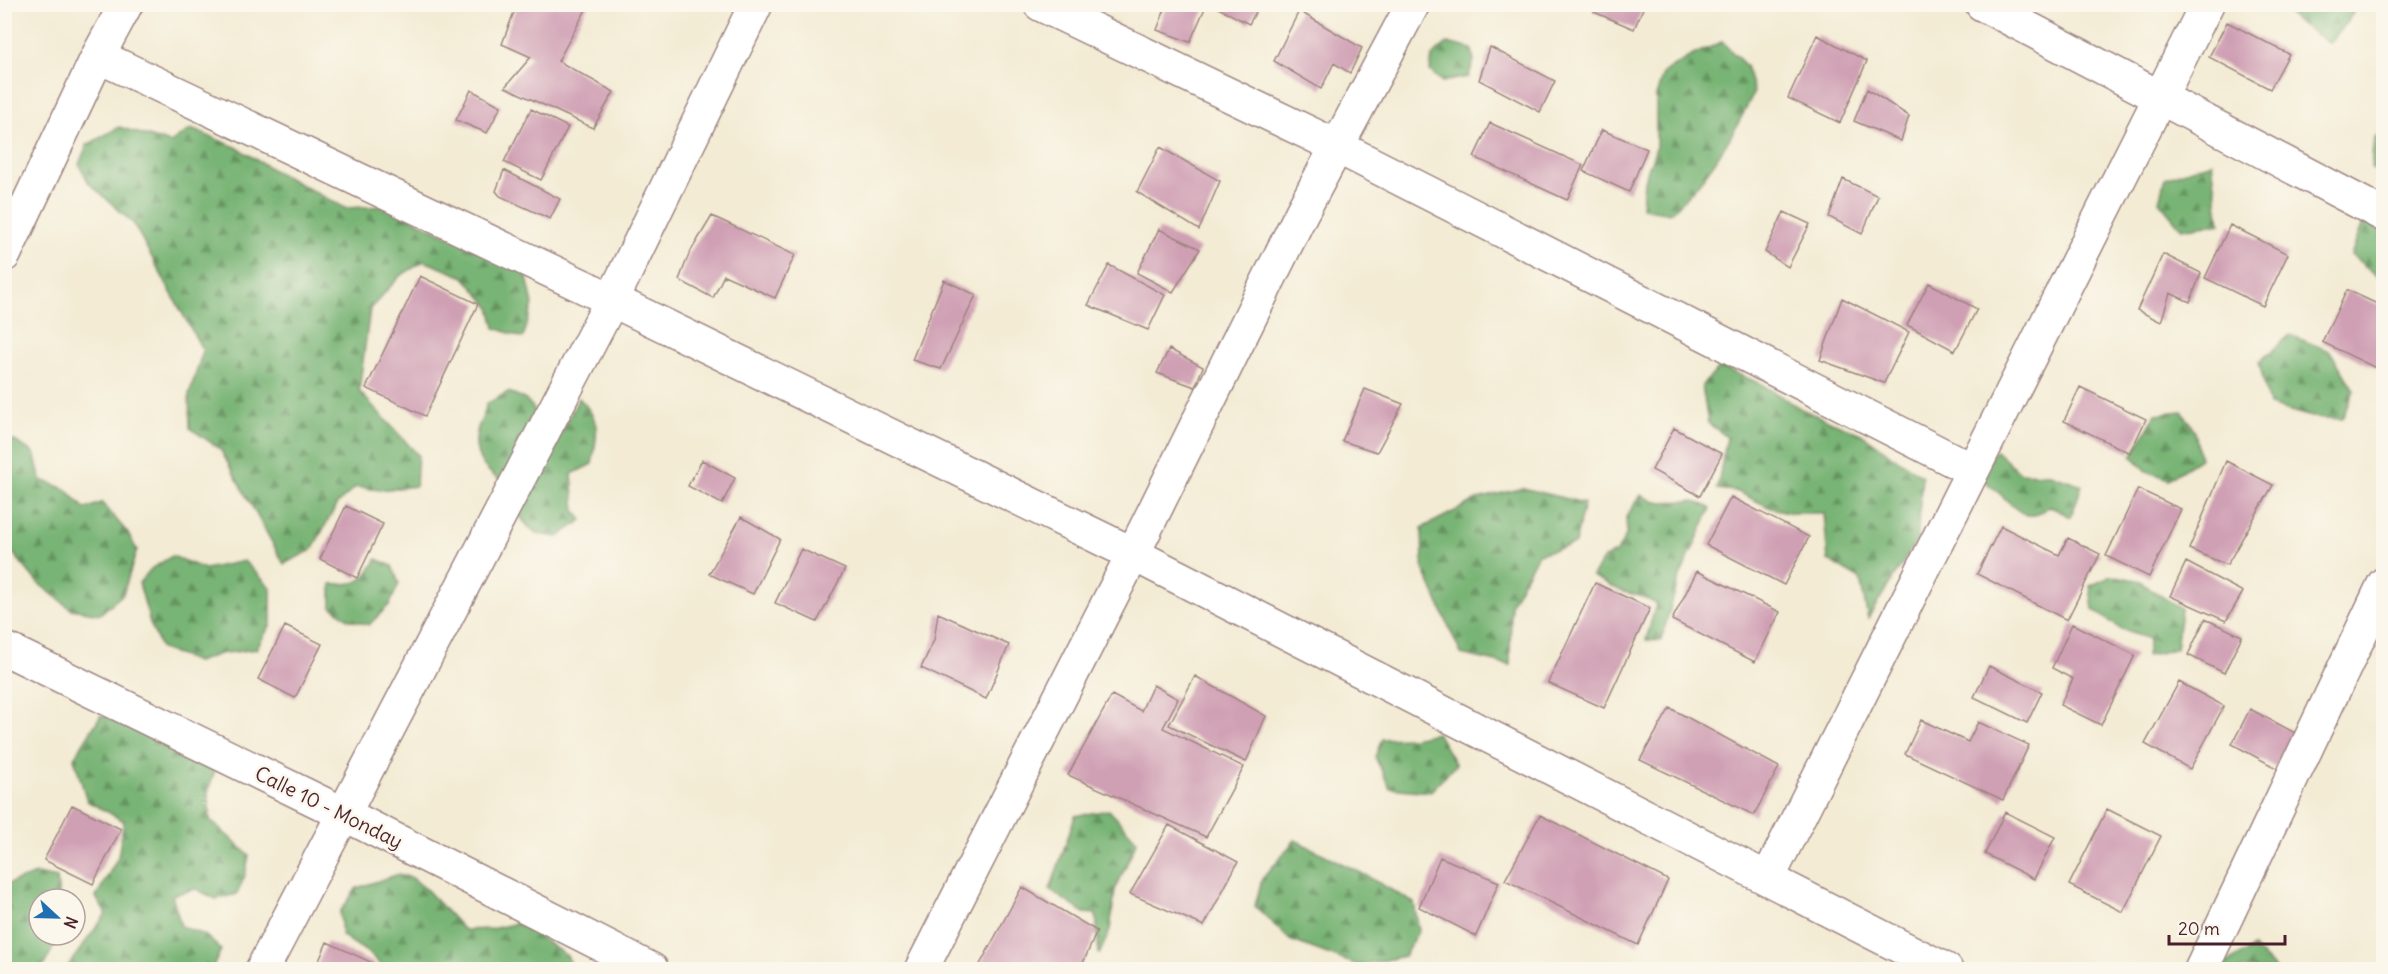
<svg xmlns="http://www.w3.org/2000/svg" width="2388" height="974" viewBox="0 0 2388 974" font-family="Delius,sans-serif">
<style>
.forest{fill:url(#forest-firs);stroke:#616a50;stroke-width:1.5}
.building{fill:#cf9fb3}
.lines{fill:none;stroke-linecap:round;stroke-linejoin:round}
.minor-casing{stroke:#9e8580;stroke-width:36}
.minor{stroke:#fff;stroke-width:33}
.labels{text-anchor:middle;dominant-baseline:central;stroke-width:5;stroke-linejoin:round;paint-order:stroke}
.street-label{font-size:20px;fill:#4a1f2b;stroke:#fbf7ec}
</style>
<defs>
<pattern id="forest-firs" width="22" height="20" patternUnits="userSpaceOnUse" patternTransform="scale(1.5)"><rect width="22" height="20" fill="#78b474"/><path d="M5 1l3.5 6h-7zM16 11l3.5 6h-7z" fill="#64925f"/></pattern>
</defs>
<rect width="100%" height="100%" fill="#fbf7ec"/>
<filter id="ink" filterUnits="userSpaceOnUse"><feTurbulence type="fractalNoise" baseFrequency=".0167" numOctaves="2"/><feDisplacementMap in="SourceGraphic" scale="12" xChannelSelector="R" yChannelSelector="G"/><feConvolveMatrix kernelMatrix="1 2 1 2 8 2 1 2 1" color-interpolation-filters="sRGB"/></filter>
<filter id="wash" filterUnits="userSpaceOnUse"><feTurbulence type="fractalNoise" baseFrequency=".008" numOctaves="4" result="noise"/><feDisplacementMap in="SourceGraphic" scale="24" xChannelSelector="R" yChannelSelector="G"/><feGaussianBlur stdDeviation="1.35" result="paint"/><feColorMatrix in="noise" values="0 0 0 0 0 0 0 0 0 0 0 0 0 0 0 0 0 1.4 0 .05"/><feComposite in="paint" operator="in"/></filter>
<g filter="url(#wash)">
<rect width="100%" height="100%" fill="#f3ebd4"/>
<path class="forest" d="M 2288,4 L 2358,4 L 2358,5 L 2347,22 L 2329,43 L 2296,21 L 2284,8 Z
M 1722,42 L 1746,66 L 1754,92 C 1733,137 1707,181 1670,213 L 1642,208 L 1644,181 L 1656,148 L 1656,96 L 1663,73 L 1691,56 Z
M 1447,43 L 1472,49 L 1474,61 L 1468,77 L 1442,82 L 1430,71 L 1432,56 Z
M 119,127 L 170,143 L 191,129 L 236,147 L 273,170 L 345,208 L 385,206 L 526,273 L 533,304 L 523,338 L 495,328 L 490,307 L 464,277 L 424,261 L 400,276 L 370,309 L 359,391 L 418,455 L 416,486 L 380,490 L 356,487 L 337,504 L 312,550 L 284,564 L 220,449 L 190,428 L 189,394 L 203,351 L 133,223 L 89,183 L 79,164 L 87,145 Z
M 2383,134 L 2383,176 L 2371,168 L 2374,138 Z
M 2212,162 L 2220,223 L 2182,229 L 2159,201 L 2165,178 Z
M 2369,207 L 2383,217 L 2383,280 L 2351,255 Z
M 2290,335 L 2330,351 L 2354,390 L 2342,419 L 2312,417 L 2269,405 L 2259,362 Z
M 1721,367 L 1761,384 L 1801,409 L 1861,434 L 1922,476 L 1917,540 L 1868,618 L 1860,579 L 1828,560 L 1824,513 L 1793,513 L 1771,508 L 1736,491 L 1717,489 L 1727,437 L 1708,423 L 1702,385 Z
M 508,392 C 522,396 535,404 537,419 L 505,483 C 485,472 472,456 477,432 C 479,421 486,415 486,404 Z
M 579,398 C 603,422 597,433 592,464 L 572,474 L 575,511 L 582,520 L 558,537 C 536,535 531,533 519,514 Z
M 2182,411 L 2195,431 L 2200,459 L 2169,479 L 2147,471 L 2132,456 L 2156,414 Z
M 13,440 L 34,453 L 41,480 L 66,489 L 85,509 L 102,503 L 127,532 L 137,550 L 123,594 L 100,614 L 71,609 L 38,583 L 12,552 L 5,551 L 5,448 Z
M 1996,451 L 2020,473 L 2050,474 L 2082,485 L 2071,517 L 2049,506 C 2028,527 2015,508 1999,493 C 1991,486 1982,479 1974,472 Z
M 1523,488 L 1584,503 L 1575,544 L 1538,554 L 1511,604 L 1510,665 L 1461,654 L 1423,568 L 1422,528 L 1478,499 Z
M 1641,495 L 1655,502 L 1694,501 L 1711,508 L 1678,581 L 1661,641 L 1646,640 L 1656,604 L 1644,597 L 1623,592 L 1592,576 L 1604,558 L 1617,552 L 1627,533 L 1626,517 Z
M 172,556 L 205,569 L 244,561 L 271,588 L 271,624 L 256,649 L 219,654 L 197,662 L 161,649 L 150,623 L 139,583 L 152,568 Z
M 377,559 L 392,566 L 399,583 L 390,604 L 369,625 L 348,619 L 331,606 L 331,584 C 360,584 361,584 377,559 Z
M 2112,576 L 2137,580 L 2181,609 L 2176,649 L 2146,656 L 2149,638 L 2119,628 L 2093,609 L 2090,586 Z
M 101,715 L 164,742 L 215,770 L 208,791 L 210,820 L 249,855 L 245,875 L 237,894 L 216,899 L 196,889 L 172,895 L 181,926 L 206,936 L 221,950 L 212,969 L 65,970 L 106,914 L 96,897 L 118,857 L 124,821 L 87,801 L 74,758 Z
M 1437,733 L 1456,765 L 1430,792 L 1390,788 L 1375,757 L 1382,739 L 1412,738 Z
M 1109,810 L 1137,841 L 1115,890 L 1110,930 L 1099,955 L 1096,914 L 1084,913 L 1050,890 L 1075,816 Z
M 1295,840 L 1365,875 L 1414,903 L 1419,930 L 1404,956 L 1360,966 L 1290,940 L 1255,906 L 1262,879 Z
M 36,874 L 57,878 L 59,899 L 39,899 L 39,935 L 58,935 L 58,938 L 42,969 L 5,969 L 5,885 Z
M 396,875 L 411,877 L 427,890 L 464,930 L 491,929 L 518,923 L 567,956 L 574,969 L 382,969 C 375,953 356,947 342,935 L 340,912 L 357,888 Z
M 2253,947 L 2275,969 L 2216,970 Z"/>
<g id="blocks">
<path class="building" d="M 517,4 L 589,4 L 558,61 L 614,92 L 593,128 L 505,87 L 531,57 L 502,44 Z
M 1167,4 L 1198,4 L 1205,8 L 1190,42 L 1157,30 Z
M 1220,4 L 1260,4 L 1249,24 L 1218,8 Z
M 1598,4 L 1645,4 L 1634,29 L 1594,12 Z
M 1299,11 L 1362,48 L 1350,73 L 1334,63 L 1321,89 L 1274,61 Z
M 2227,22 L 2289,54 L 2270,89 L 2209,57 Z
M 1817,35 L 1867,61 L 1840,123 L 1788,98 Z
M 1490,47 L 1555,81 L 1540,112 L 1479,80 Z
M 1867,89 L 1909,116 L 1901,141 L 1854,121 Z
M 471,90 L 501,106 L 487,133 L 456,120 Z
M 531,109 L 568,127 L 541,180 L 504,162 Z
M 1490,123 L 1583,165 L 1567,200 L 1474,157 Z
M 1602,130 L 1647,149 L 1629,192 L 1583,171 Z
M 1160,147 L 1220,181 L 1199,230 L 1137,192 Z
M 504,170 L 560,199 L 550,219 L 500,196 L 496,191 Z
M 1843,179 L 1878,196 L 1862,234 L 1829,217 Z
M 1784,212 L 1810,224 L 1788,267 L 1765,252 Z
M 712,216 L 795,255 L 775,298 L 724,275 L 713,298 L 679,280 L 689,254 Z
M 2230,225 L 2288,254 L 2263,306 L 2205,278 Z
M 1159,229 L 1200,249 L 1173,292 L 1137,273 Z
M 2163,254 L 2201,273 L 2190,302 L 2170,293 L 2161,322 L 2137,310 Z
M 1109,265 L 1165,295 L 1148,330 L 1088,305 Z
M 420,276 L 478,304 L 425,416 L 366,388 Z
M 944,280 L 976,295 L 941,369 L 912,360 Z
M 1929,283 L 1977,309 L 1955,351 L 1907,325 Z
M 2347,290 L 2384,307 L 2384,363 L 2380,370 L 2322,342 Z
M 1842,298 L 1909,332 L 1884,383 L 1820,360 Z
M 1169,349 L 1203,367 L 1195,387 L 1157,373 Z
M 2080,387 L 2146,419 L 2130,453 L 2064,421 Z
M 1365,389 L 1403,404 L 1377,452 L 1342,441 Z
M 1674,428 L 1722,454 L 1700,496 L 1652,470 Z
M 702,460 L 735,478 L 722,504 L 688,486 Z
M 2226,461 L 2273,485 L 2227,565 L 2189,549 Z
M 2138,489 L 2181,509 L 2149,577 L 2106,556 Z
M 1731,497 L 1809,537 L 1784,585 L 1706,545 Z
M 346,506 L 383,524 L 357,578 L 320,559 Z
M 741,517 L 780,539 L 753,594 L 709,574 Z
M 2001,526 L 2059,555 L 2068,538 L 2100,554 L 2067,620 L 1977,574 Z
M 801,549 L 845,569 L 817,622 L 775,603 Z
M 2186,562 L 2243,592 L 2226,621 L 2170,596 Z
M 1697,571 L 1780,612 L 1755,662 L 1672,620 Z
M 1595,583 L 1650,608 L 1604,708 L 1548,683 Z
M 938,613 L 1009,645 L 986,699 L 921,668 L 934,640 Z
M 2205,619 L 2242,636 L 2224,673 L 2188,655 Z
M 2072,624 L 2135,655 L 2101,725 L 2060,705 L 2073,679 L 2052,668 Z
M 285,626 L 322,644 L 295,698 L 258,679 Z
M 1989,666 L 2042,692 L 2027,723 L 1974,697 Z
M 1195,676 L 1266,716 L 1246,762 L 1169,725 Z
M 2179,682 L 2224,706 L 2190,769 L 2145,744 Z
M 1153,685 L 1178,699 L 1163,728 L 1244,767 L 1206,837 L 1068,775 L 1112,695 L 1141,711 Z
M 1670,708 L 1779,767 L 1754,815 L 1640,760 Z
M 2250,709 L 2299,735 L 2280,770 L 2232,744 Z
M 1921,720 L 1968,742 L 1978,722 L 2029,745 L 2003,800 L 1905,754 Z
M 72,805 L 121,829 L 93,884 L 44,860 Z
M 2107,809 L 2161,836 L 2123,912 L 2069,885 Z
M 2005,812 L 2055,837 L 2034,879 L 1985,854 Z
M 1540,815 L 1668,880 L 1638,945 L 1505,880 Z
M 1169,825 L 1238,862 L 1204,926 L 1130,894 Z
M 1440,857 L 1499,882 L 1476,936 L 1419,907 Z
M 1022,887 L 1097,931 L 1080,970 L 977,970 Z
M 327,942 L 375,964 L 372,970 L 315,970 Z"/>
</g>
</g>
<g filter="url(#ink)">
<use href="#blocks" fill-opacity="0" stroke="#9e8580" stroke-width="1.5"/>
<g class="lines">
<g class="minor-casing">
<path id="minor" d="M 1040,4 L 1338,147 L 1972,470
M 1982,4 L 2384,215
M 98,56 L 612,300 L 1133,554 L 1946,970
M 4,255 L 98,56 L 126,4
M 4,648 L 344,814 L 652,970
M 1768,878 L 2207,4
M 262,970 L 612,300 L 756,4
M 921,970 L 1133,554 L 1302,212 L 1413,4
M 2201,970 L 2384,584"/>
</g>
<use href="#minor" class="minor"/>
</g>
</g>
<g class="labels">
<g class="street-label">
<text transform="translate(329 807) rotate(26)">Calle 10 - Monday</text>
</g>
</g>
<rect width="2388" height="974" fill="none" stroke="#fbf7ec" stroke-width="24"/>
<g transform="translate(57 917) rotate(112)"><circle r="28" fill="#fbf7ec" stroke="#b4a19f" stroke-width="1.5"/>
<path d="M0-4.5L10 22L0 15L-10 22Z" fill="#1f6fb2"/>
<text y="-9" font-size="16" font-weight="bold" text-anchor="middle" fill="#4a1f2b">N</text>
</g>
<path d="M2169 935v9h116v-9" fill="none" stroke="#4a1f2b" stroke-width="3"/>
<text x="2178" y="935" font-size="18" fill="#4a1f2b" stroke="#fbf7ec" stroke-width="4.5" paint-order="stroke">20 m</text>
</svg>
